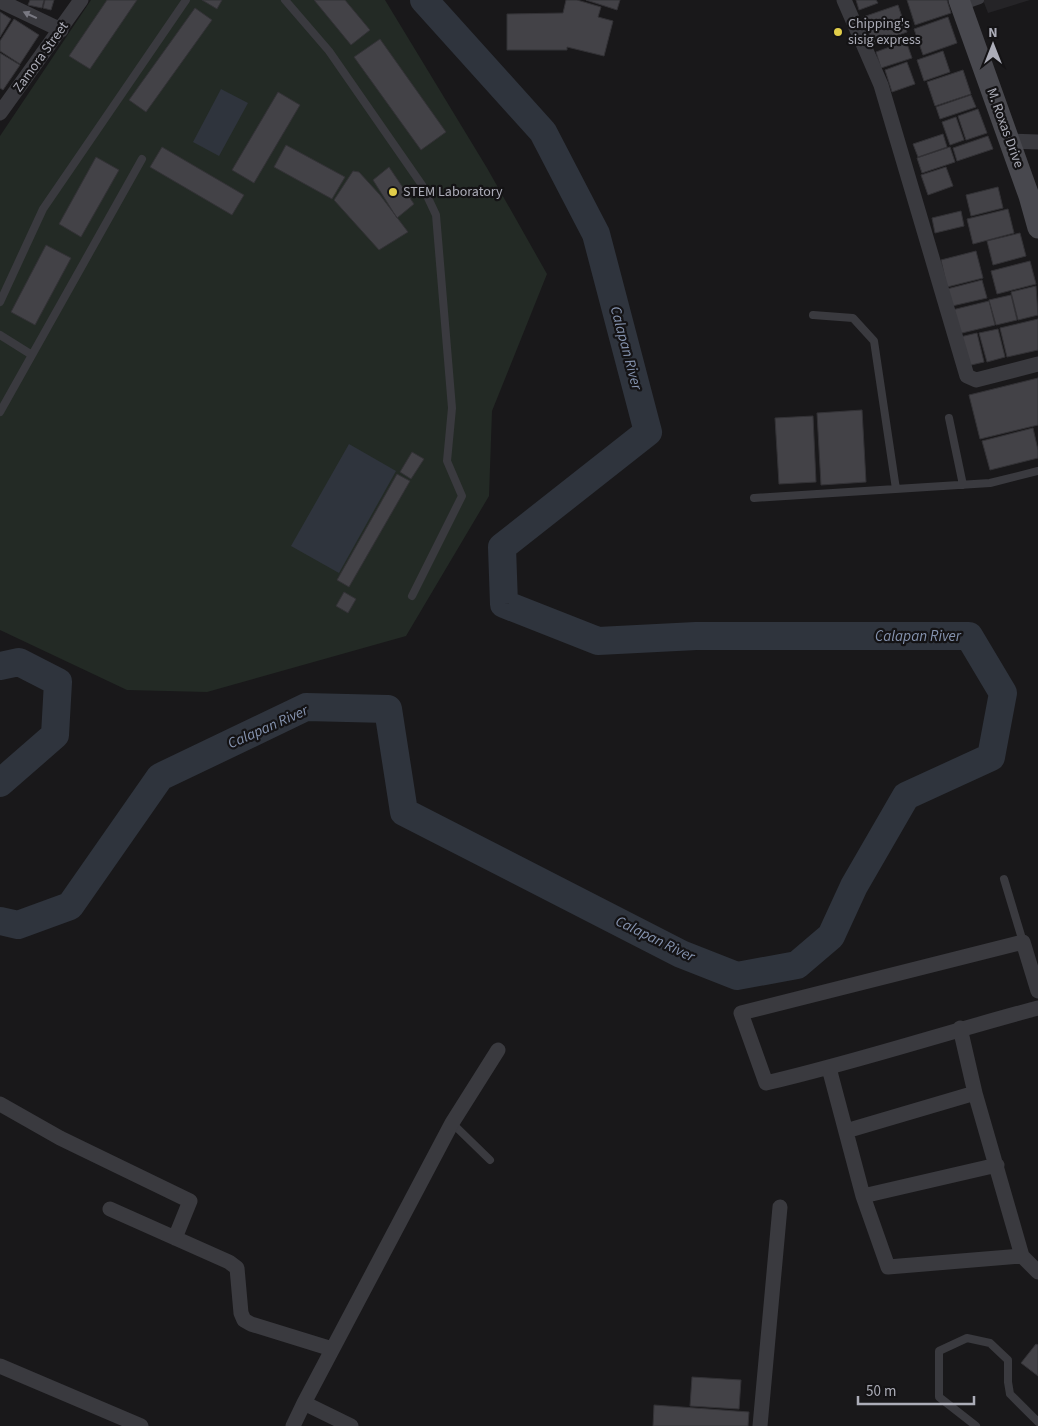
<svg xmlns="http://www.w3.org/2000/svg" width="1038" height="1426" viewBox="0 0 1038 1426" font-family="'Source Sans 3',sans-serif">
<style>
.built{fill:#252427}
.green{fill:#232a25}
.water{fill:#2f343d}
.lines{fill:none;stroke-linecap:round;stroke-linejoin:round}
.river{stroke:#2f343d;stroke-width:28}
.building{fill:#434247;stroke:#333236}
.service{stroke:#3a3a3f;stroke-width:8}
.minor{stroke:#3a3a3f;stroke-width:15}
.secondary{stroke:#48484e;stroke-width:21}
.oneway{fill:#797982}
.poi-dot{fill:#e1cd4a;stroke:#141315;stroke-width:2}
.labels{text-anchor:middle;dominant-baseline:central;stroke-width:4.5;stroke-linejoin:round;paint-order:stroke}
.poi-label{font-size:14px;fill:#acadb8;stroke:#141315;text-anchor:start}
.street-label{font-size:14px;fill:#acadb8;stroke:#141315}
.water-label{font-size:15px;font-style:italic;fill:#8694b0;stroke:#141315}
</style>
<rect width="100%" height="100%" fill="#19181a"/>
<path class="built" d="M 983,0 L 1030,0 L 988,13 Z"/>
<path class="green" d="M 91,0 L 385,0 L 487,168 L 547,274 L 492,411 L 489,496 L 406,636 L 207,692 L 127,690 L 0,630 L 0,136 Z"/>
<path class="water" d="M 221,89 L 248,103 L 219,156 L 193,142 Z
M 349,444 L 396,471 L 339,573 L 291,546 Z"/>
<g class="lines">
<path class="river" d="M 0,666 L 19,662 L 58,682 L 55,735 L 0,783
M 0,921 L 18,925 L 70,906 L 160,777 L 306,707 L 388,709 L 404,812 L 681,954 L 737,976 L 797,965 L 831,936 L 854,886 L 906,796 L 991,757 L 1003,693 L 969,636 L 696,636 L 598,641 L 504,604 L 502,547 L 648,432 L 596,234 L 543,132 L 424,0"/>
</g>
<path class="building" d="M 30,0 L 44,0 L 42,8 L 28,5 Z
M 45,0 L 54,0 L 51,10 L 43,8 Z
M 107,0 L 137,0 L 90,69 L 69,56 Z
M 202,0 L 222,0 L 217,9 Z
M 314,0 L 345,0 L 370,30 L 351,45 Z
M 566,0 L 577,0 L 601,7 L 598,17 L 613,21 L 604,56 L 567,47 L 567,50 L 507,50 L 507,14 L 563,13 Z
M 586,0 L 620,0 L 617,10 Z
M 856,0 L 876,0 L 878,3 L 859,10 Z
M 907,0 L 947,0 L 951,13 L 915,25 Z
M 898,5 L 907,32 L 873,44 L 863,17 Z
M 195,8 L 212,20 L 146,112 L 129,100 Z
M 0,12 L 11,19 L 0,37 Z
M 948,17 L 957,43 L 923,55 L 914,29 Z
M 14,19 L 39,35 L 20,64 L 0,51 L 0,41 Z
M 380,39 L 446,132 L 421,150 L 354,57 Z
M 906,41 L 912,58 L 881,68 L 876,52 Z
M 943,51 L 950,72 L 924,81 L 917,60 Z
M 0,53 L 20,65 L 3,90 L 0,88 Z
M 907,62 L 915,84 L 892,92 L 885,70 Z
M 963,70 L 971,94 L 935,106 L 927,82 Z
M 278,92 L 300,105 L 254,183 L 232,170 Z
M 971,95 L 976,107 L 940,119 L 936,107 Z
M 978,109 L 987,133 L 966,140 L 958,116 Z
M 956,117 L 964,140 L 950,145 L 942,122 Z
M 943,134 L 947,147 L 918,157 L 913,144 Z
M 988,136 L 993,149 L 957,161 L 953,148 Z
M 286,145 L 345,177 L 332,199 L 274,167 Z
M 162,147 L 244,195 L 232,215 L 150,167 Z
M 950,147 L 955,162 L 922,173 L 917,158 Z
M 96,157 L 119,170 L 81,237 L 59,224 Z
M 389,167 L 414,204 L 397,218 L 373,180 Z
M 946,167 L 953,186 L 928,195 L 921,175 Z
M 353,171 L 359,172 L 380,195 L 408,232 L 379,250 L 334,200 Z
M 998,187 L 1003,208 L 971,216 L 966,195 Z
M 1008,209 L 1014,233 L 973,244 L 967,219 Z
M 961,211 L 964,226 L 935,233 L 932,218 Z
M 1020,233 L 1026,256 L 993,265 L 987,241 Z
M 46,245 L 71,258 L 35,325 L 11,312 Z
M 976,251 L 983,278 L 947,287 L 941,260 Z
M 1030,261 L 1036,284 L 997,294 L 991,271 Z
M 982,280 L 987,298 L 952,306 L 947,289 Z
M 1036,286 L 1038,315 L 1018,320 L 1011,292 Z
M 1011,295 L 1017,320 L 996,325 L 989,300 Z
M 989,301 L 995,325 L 958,334 L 952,310 Z
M 1038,319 L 1038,350 L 1007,357 L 1000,328 Z
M 998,329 L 1005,357 L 987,362 L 979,333 Z
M 977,333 L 984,362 L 967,366 L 960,337 Z
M 1038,378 L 1038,425 L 980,439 L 969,395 Z
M 862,410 L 866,482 L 821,485 L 817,413 Z
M 813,416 L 816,482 L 779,484 L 775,418 Z
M 1033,428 L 1038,450 L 1038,458 L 990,470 L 982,441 Z
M 412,452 L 424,459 L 411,479 L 400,472 Z
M 397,474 L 410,481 L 349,587 L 337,580 Z
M 344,592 L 356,599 L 348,613 L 336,606 Z
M 1036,1344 L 1038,1345 L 1038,1376 L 1021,1363 Z
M 692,1377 L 741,1380 L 739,1409 L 690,1406 Z
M 654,1405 L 749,1412 L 748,1426 L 653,1426 Z"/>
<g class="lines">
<path class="service" d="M 285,0 L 329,51 L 422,185 L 436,215 L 452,408 L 447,461 L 462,496 L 412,596
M 963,6 L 980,0
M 0,302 L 43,209 L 186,0
M 813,315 L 853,318 L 874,341 L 896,489
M 0,335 L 32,355
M 0,412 L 142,159
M 949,418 L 963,485
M 754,498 L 990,483 L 1038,471
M 1004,879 L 1023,942
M 452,1123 L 490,1160
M 976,1426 L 939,1397 L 939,1351 L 967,1338 L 990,1343 L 1008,1360 L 1008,1382 L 1010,1394 L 1038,1422"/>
<path class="minor" d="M 844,0 L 881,85 L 967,376 L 976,380 L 1038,364
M 0,1 L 61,30
M 0,113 L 81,0
M 1009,141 L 1038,142
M 1038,991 L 1023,942 L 741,1013 L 766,1083 C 857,1062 947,1032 1038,1008
M 829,1068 L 863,1196 L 888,1267 L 1022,1256 L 1038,1272
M 975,1093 L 1022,1256
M 0,1104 L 60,1138 L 190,1201 L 175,1238
M 846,1131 L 975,1093 L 960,1028
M 863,1196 L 997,1165
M 110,1209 L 229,1262 L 237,1268 L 241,1313 L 244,1320 L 251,1324 L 332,1349
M 0,1366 L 141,1426
M 304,1403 L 452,1123 L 498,1050
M 293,1426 L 304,1403 L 351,1426
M 760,1426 L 780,1207"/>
<path class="secondary" d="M 959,0 L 1029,196 L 1038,228"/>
</g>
<defs><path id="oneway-solid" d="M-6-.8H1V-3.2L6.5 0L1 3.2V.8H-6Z" transform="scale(1.25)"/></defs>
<use class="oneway" href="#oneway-solid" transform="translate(30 15) rotate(-155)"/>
<g class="poi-dot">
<circle cx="838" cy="32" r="5"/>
<circle cx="393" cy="192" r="5"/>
</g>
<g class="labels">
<g class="poi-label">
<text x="848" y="24">Chipping's<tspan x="848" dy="16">sisig express</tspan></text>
<text x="403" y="192">STEM Laboratory</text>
</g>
<g class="street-label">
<text transform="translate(41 57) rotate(-54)">Zamora Street</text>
<text transform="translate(1005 128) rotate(70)">M. Roxas Drive</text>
</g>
<g class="water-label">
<text transform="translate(626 348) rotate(75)">Calapan River</text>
<text x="918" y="636">Calapan River</text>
<text transform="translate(268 727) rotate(-24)">Calapan River</text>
<text transform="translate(655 939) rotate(26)">Calapan River</text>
</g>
</g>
<g transform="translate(993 45)" stroke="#141315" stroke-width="4" paint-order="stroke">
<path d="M0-4L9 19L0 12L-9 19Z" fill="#acadb8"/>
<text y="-8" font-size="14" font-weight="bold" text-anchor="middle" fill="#acadb8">N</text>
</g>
<path d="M858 1396v8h116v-8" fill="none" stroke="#acadb8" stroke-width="2.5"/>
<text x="866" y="1396" font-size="15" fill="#acadb8" stroke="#141315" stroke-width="4" paint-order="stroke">50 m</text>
</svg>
